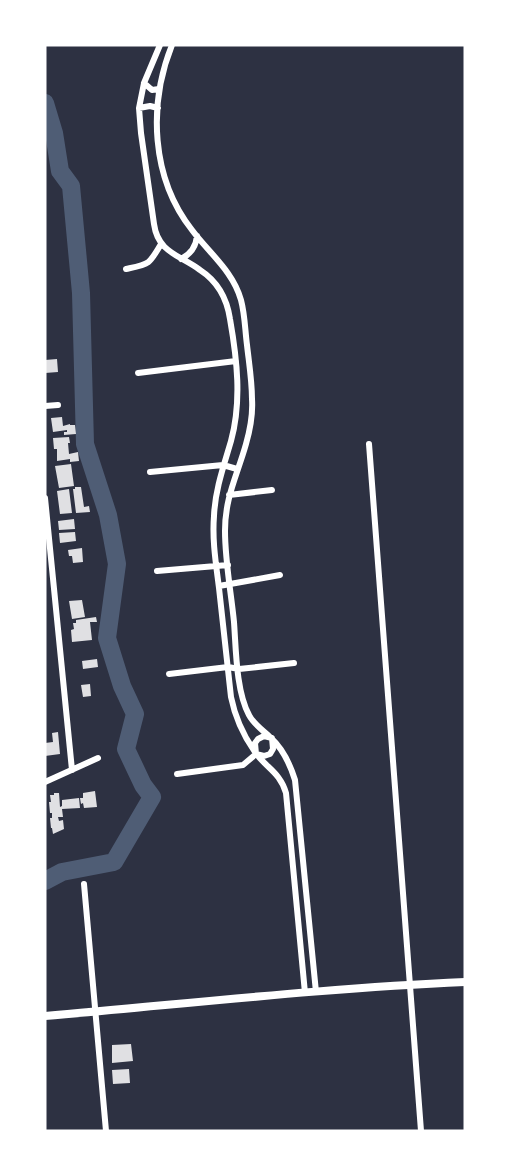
<svg xmlns="http://www.w3.org/2000/svg" width="510" height="1176" viewBox="0 0 510 1176" font-family="'Fira Sans',sans-serif">
<style>
.lines{fill:none;stroke-linecap:round;stroke-linejoin:round}
.river{stroke:#4f5d75;stroke-width:18}
.building{fill:#e0e0e3}
.minor{stroke:#fff;stroke-width:6}
.secondary{stroke:#fff;stroke-width:8}
</style>
<rect width="100%" height="100%" fill="#2d3142"/>
<g class="lines">
<path class="river" d="M 45,103 L 54,133 L 60,171 L 71,186 L 81,293 L 85,444 L 108,515 L 117,564 L 107,638 L 122,686 L 135,714 L 126,749 L 143,785 L 152,797 L 114,862 L 62,872 L 45,881"/>
</g>
<path class="building" d="M 57,359 L 58,372 L 45,373 L 45,360 Z
M 62,417 L 63,426 L 70,424 L 70,425 L 75,425 L 76,434 L 64,435 L 64,432 L 67,432 L 67,430 L 53,432 L 51,418 Z
M 69,437 L 70,443 L 68,443 L 69,454 L 78,452 L 79,461 L 70,462 L 70,459 L 57,461 L 57,449 L 54,449 L 53,438 Z
M 71,464 L 74,486 L 59,488 L 55,466 Z
M 75,487 L 81,487 L 84,507 L 89,506 L 90,512 L 76,513 L 73,489 L 75,489 Z
M 69,489 L 72,513 L 60,514 L 57,491 Z
M 74,519 L 75,529 L 59,530 L 58,521 Z
M 75,532 L 76,541 L 60,543 L 59,533 Z
M 82,548 L 83,562 L 73,563 L 72,556 L 69,556 L 68,550 Z
M 82,600 L 85,617 L 72,619 L 69,601 Z
M 96,617 L 97,622 L 90,622 L 92,640 L 72,642 L 71,630 L 74,629 L 73,623 L 76,623 L 76,620 Z
M 97,659 L 98,667 L 83,669 L 82,661 Z
M 90,684 L 91,696 L 83,697 L 81,685 Z
M 58,732 L 60,754 L 45,756 L 45,743 L 53,742 L 52,733 Z
M 95,791 L 97,807 L 84,808 L 83,803 L 81,804 L 80,798 L 83,798 L 83,793 Z
M 54,793 L 59,793 L 60,807 L 62,806 L 62,800 L 79,798 L 80,808 L 62,809 L 63,817 L 58,817 L 59,821 L 63,820 L 64,829 L 53,834 L 52,828 L 51,828 L 50,818 L 52,818 L 52,813 L 50,813 L 49,802 L 51,802 L 50,795 L 54,795 Z
M 131,1044 L 133,1061 L 112,1063 L 112,1045 Z
M 129,1069 L 130,1083 L 113,1084 L 112,1070 Z"/>
<g class="lines">
<path class="minor" d="M 160,45 L 144,83 L 139,108 L 141,133 L 154,224 C 158,253 180,255 200,270 C 217,281 227,299 230,319 C 237,359 242,401 231,441 C 224,465 215,490 214,516 C 212,540 216,564 219,588 C 223,624 227,660 231,697 C 235,717 243,735 255,752 C 266,768 280,772 286,793 L 305,993
M 172,45 C 148,105 151,178 192,230 C 209,253 233,271 241,300 C 245,315 245,330 247,345 C 249,363 252,381 252,399 C 253,414 250,430 246,444 C 237,476 225,497 225,531 C 225,561 231,592 234,622 C 236,649 236,691 249,715 C 254,725 263,730 271,738 C 283,749 290,764 295,780 L 316,992
M 144,83 L 152,90 L 159,89
M 139,108 L 150,106 L 158,108
M 181,259 C 191,254 196,247 197,236
M 126,269 C 149,264 149,265 161,244
M 138,373 L 236,361
M 45,406 L 58,405
M 369,444 L 421,1131
M 150,472 L 223,465 L 237,469
M 229,495 L 272,490
M 45,498 L 72,770
M 157,571 L 228,565
M 219,586 L 280,575
M 169,674 L 228,667 L 239,669 L 294,663
M 264,736 L 272,738 L 273,749 L 270,754 L 264,756 L 256,754 L 255,743 L 258,739 Z
M 177,774 L 243,765 L 256,754
M 45,782 L 98,758
M 84,884 L 106,1131"/>
<path class="secondary" d="M 45,1016 C 185,1004 325,988 465,982"/>
</g>
<rect width="510" height="1176" fill="none" stroke="#ffffff" stroke-width="93"/>
</svg>
